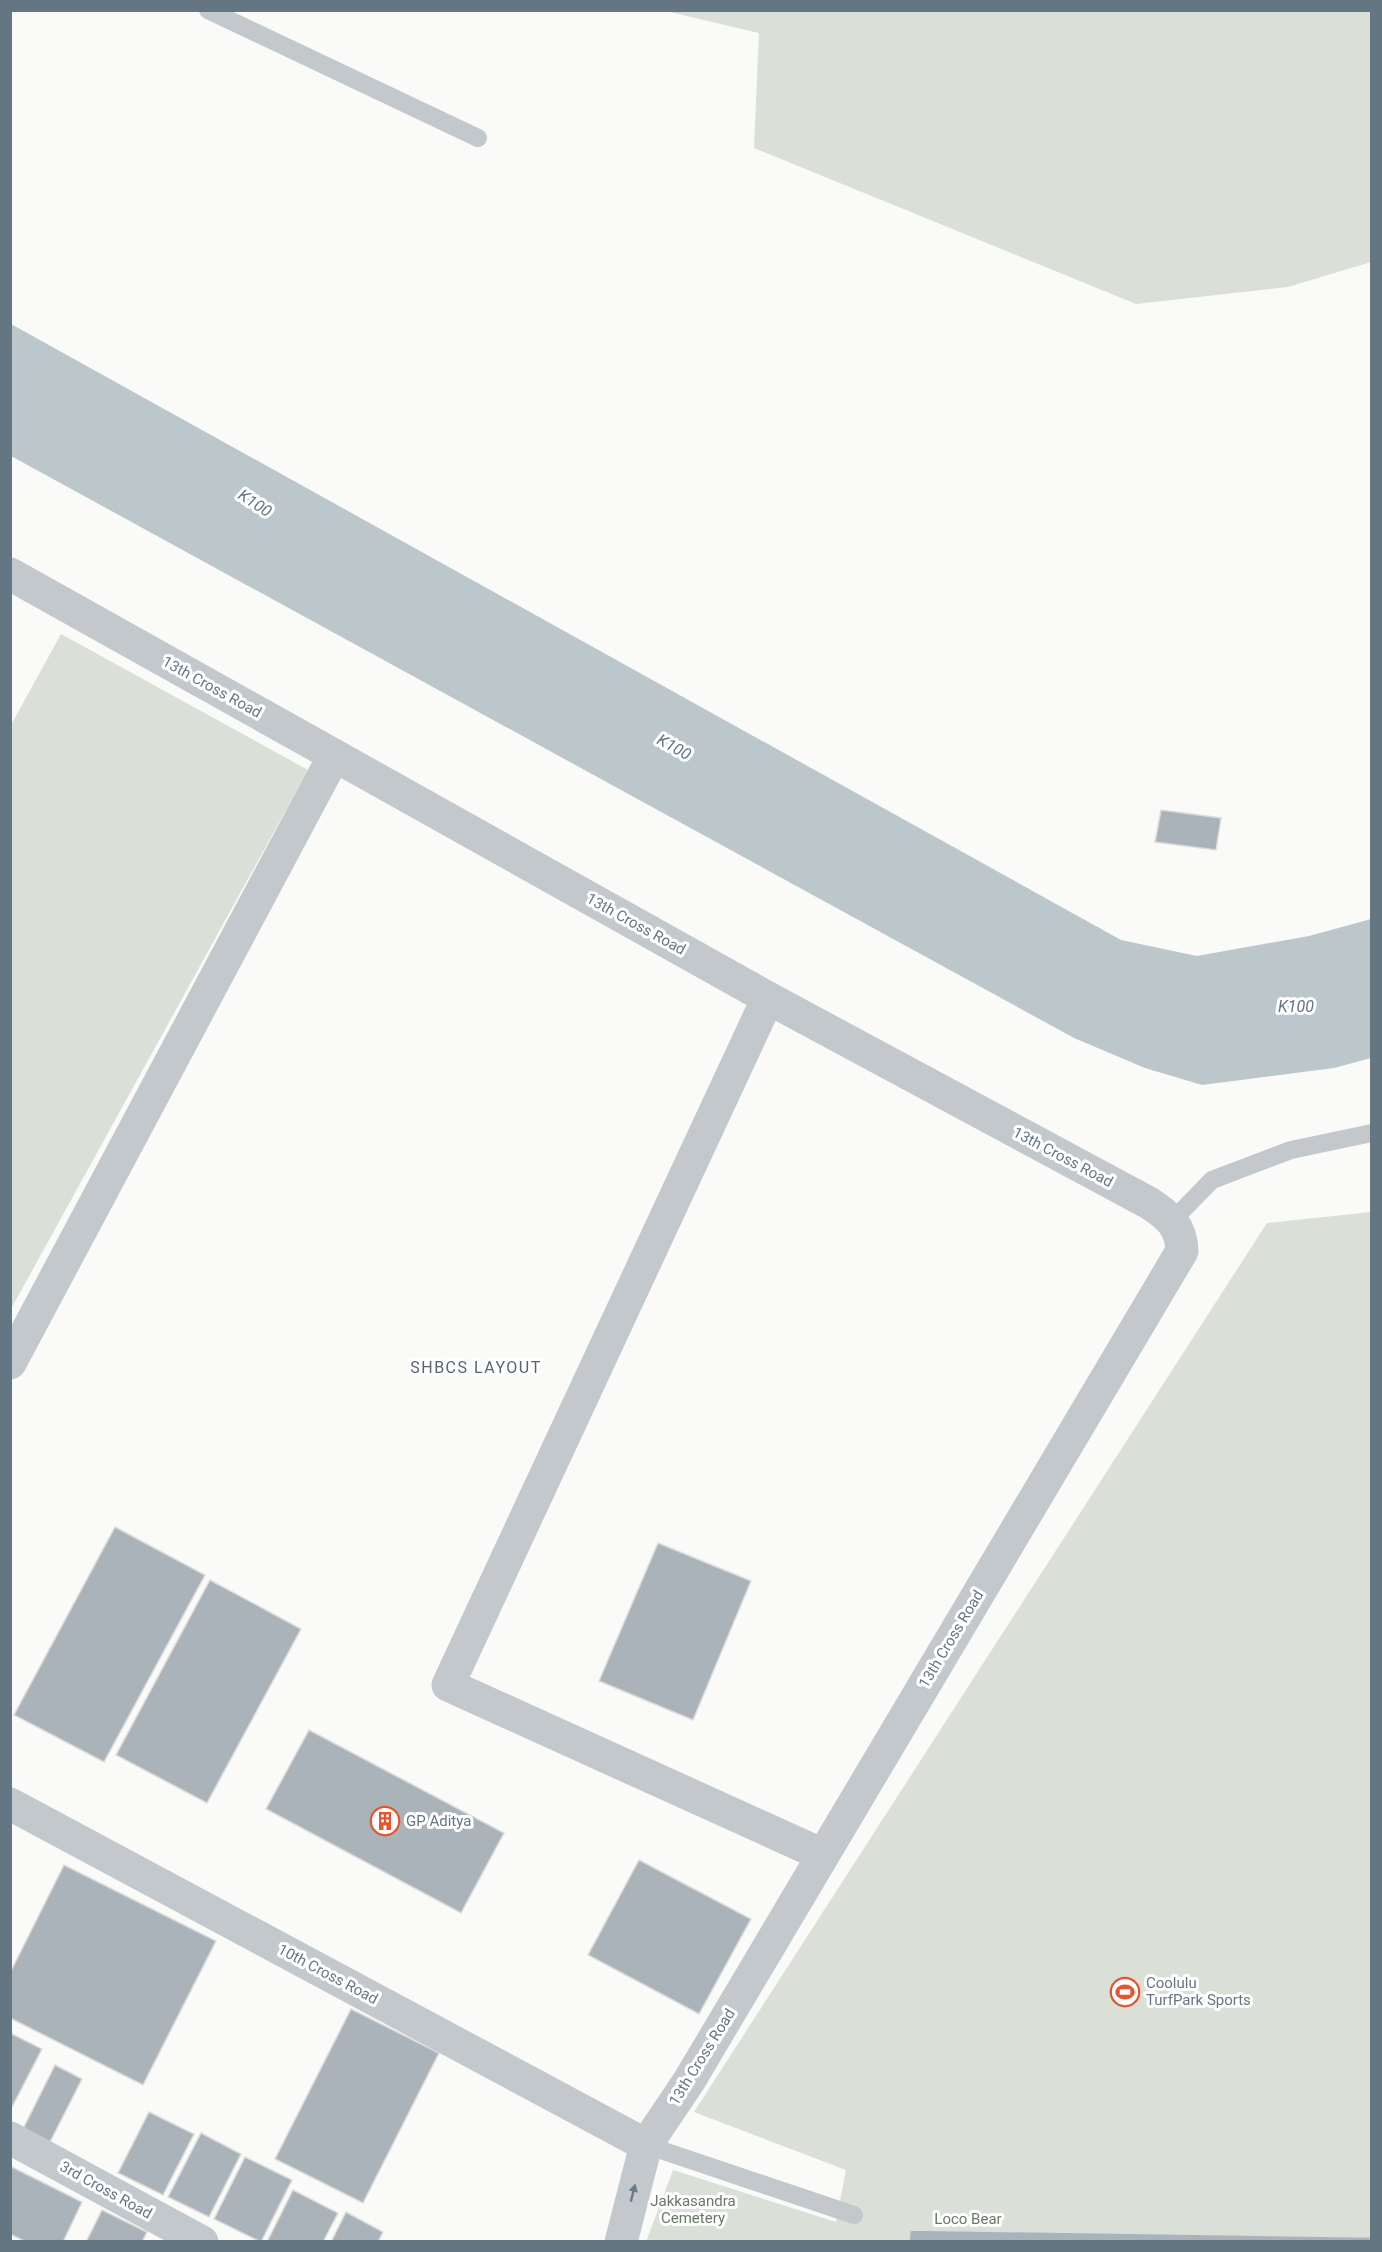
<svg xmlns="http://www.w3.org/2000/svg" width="1382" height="2252" viewBox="0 0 1382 2252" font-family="Roboto,sans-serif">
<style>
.green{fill:#dadfd7}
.water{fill:#bbc7cb}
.building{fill:#aab3b9;stroke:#dcdcda;stroke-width:1.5}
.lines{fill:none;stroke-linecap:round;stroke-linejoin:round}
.lane{stroke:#c3c8cc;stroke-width:18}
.street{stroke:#c3c8cc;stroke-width:33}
.oneway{fill:#6a7a87}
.labels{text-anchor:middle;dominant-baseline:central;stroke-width:6;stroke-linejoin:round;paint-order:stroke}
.street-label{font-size:15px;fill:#657683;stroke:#fff}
.poi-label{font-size:15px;fill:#657683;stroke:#fff;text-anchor:start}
.park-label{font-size:15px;fill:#687a64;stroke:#fff}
.water-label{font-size:16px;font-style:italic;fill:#60757c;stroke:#fff}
.neighbourhood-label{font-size:16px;letter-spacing:1.5px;fill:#57646e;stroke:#fff}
</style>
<rect width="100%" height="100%" fill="#fafaf8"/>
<path class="green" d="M 665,11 L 1371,11 L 1371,262 L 1288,287 L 1136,304 L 754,148 L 759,33 Z
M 61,634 L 308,770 L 11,1309 L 11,725 Z
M 1371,1212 L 1371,2241 L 646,2242 L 673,2170 L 836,2222 L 846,2170 L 694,2112 L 1267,1223 Z"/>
<path class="water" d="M 11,324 L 1121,940 L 1197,956 L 1309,936 L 1371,919 L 1371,1058 L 1334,1068 L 1202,1085 L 1145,1068 L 1074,1038 L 11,456 Z"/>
<path class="building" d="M 1161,810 L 1221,818 L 1216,850 L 1155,842 Z
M 115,1527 L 205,1575 L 104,1762 L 14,1715 Z
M 658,1543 L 751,1581 L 693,1720 L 599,1681 Z
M 210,1580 L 301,1629 L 207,1803 L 116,1755 Z
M 309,1730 L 504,1833 L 461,1913 L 266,1809 Z
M 639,1860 L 751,1919 L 699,2014 L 588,1955 Z
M 64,1865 L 216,1941 L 143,2085 L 10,2018 L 10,1973 Z
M 351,2009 L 439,2053 L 363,2203 L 275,2159 Z
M 10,2033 L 42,2049 L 10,2111 Z
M 55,2065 L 82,2079 L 50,2142 L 23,2129 Z
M 149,2112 L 194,2134 L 163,2195 L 118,2173 Z
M 201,2133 L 241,2154 L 209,2217 L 168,2197 Z
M 245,2157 L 292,2180 L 261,2242 L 214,2219 Z
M 10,2166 L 82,2202 L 63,2242 L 26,2242 L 10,2234 Z
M 293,2190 L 338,2213 L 323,2242 L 267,2242 Z
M 102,2210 L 147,2232 L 142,2242 L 86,2242 Z
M 346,2212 L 383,2232 L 378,2242 L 331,2242 Z
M 910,2230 L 1372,2237 L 1372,2242 L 909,2242 Z"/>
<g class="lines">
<path class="lane" d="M 208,10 L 478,138
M 1173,1220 L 1212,1180 L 1291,1150 L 1372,1133
M 646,2145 L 854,2215"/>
<path class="street" d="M 10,574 L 768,998 L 1149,1203 C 1169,1216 1181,1226 1182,1251 L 689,2081 L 646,2145 L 621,2242
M 768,998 L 448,1685 L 823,1855
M 10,1363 L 334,756
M 10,1804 L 646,2145
M 10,2138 L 202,2242"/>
</g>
<defs><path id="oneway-solid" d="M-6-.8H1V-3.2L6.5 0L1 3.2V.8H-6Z" transform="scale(1.5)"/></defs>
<use class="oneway" href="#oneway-solid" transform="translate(633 2193) rotate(-76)"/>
<defs>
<g id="building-ring" transform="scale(1.5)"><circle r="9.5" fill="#fff" stroke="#e4572e" stroke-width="1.5"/><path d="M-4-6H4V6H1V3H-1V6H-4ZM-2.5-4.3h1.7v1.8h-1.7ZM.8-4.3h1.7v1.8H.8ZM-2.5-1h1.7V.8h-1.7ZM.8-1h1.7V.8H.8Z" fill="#e4572e"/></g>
<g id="stadium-ring" transform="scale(1.5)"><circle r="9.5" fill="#fff" stroke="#e4572e" stroke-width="1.5"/><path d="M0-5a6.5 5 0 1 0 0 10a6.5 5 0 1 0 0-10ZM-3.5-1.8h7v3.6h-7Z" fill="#e4572e"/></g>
</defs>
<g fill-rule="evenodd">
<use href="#building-ring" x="385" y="1821"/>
<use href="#stadium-ring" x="1125" y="1992"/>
</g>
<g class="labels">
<g class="street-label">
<text transform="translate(212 687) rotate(29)">13th Cross Road</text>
<text transform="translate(636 924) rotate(29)">13th Cross Road</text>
<text transform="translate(1063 1157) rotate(28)">13th Cross Road</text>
<text transform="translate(951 1639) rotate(-59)">13th Cross Road</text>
<text transform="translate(328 1974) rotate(28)">10th Cross Road</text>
<text transform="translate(702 2057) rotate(-58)">13th Cross Road</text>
<text transform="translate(106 2190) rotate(29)">3rd Cross Road</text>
</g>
<g class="poi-label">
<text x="406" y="1821">GP Aditya</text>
<text x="1146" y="1983">Coolulu<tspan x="1146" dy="17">TurfPark Sports</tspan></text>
</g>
<g class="park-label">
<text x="693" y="2201">Jakkasandra<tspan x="693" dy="17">Cemetery</tspan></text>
<text x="968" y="2219">Loco Bear</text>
</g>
<g class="water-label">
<text transform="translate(255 503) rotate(33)">K100</text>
<text transform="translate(674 747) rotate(29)">K100</text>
<text x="1296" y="1006">K100</text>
</g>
<g class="neighbourhood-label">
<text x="476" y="1367">SHBCS LAYOUT</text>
</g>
</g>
<rect width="1382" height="2252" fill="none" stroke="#657683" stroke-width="24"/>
</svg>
